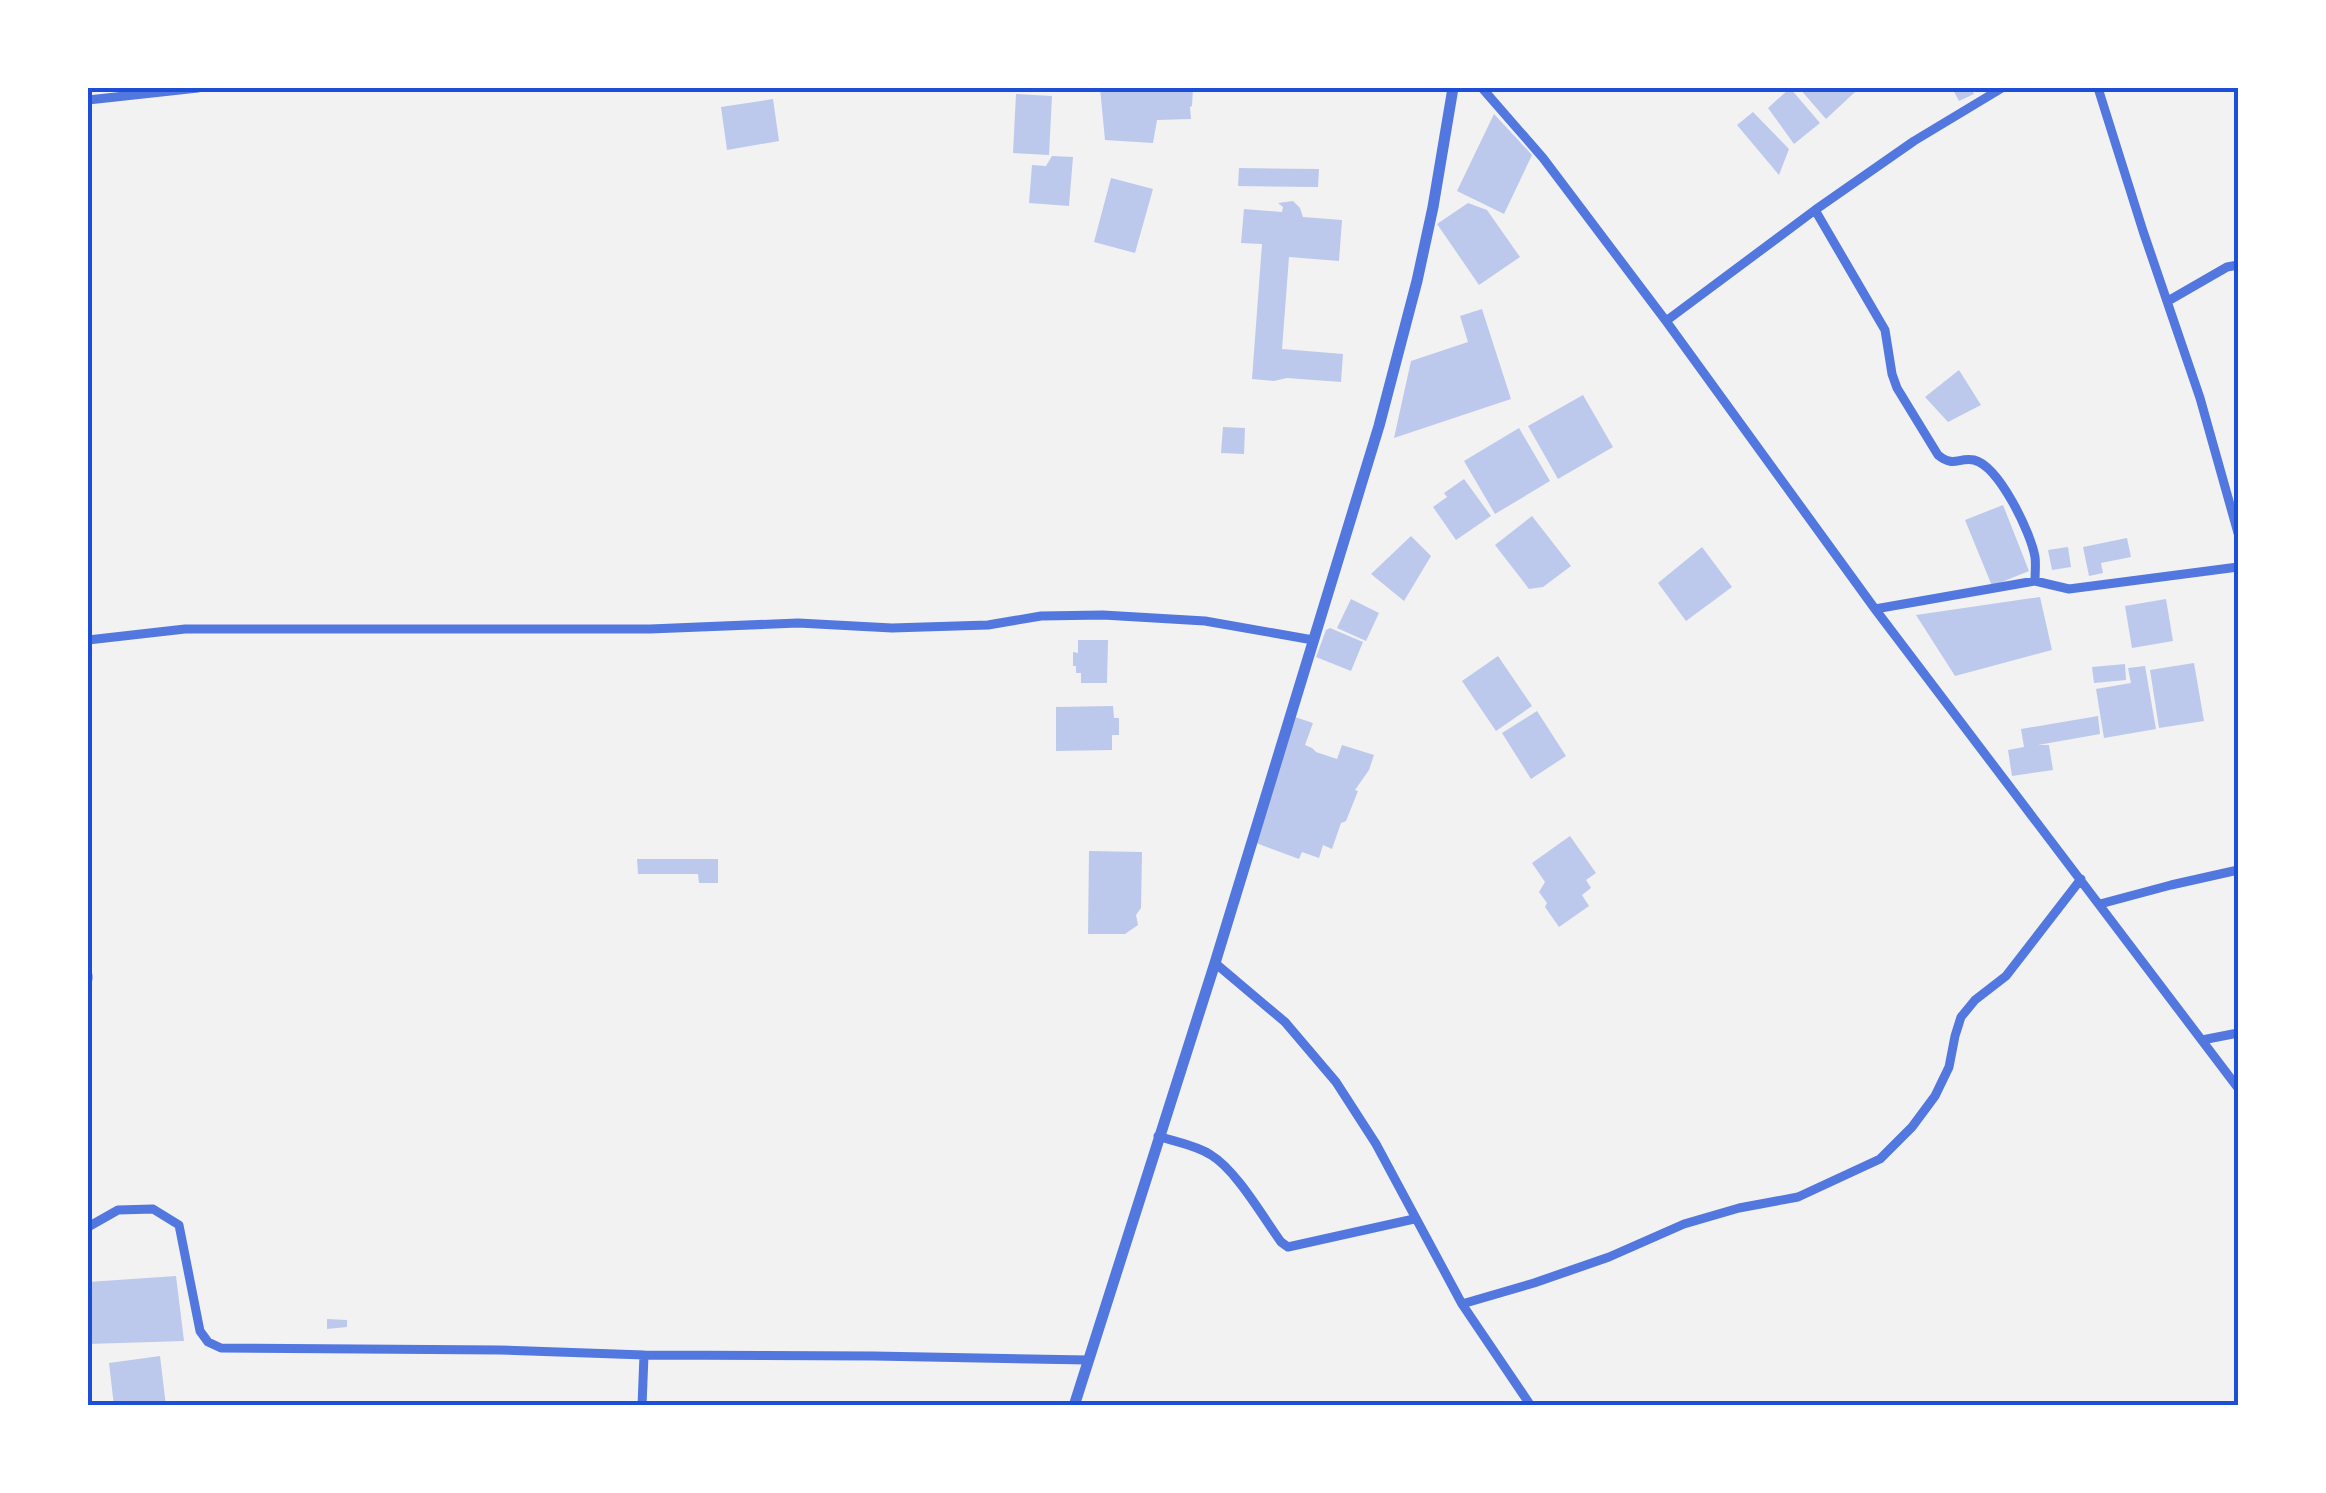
<svg xmlns="http://www.w3.org/2000/svg" width="2326" height="1493" viewBox="0 0 2326 1493" font-family="'Golos Text',sans-serif">
<style>
.building{fill:#bdc9ec}
.lines{fill:none;stroke-linecap:round;stroke-linejoin:round}
.minor{stroke:#5277de;stroke-width:9}
.tertiary{stroke:#5277de;stroke-width:11}
.neatline{fill:none;stroke:#1d4ed8;stroke-width:4}
</style>
<rect width="100%" height="100%" fill="#f2f2f2"/>
<path class="building" d="M 1100,88 L 1193,88 L 1192,106 L 1190,107 L 1191,119 L 1157,120 L 1153,143 L 1105,140 Z
M 1790,88 L 1820,123 L 1794,144 L 1768,108 Z
M 1799,88 L 1852,88 L 1855,92 L 1826,119 Z
M 1952,88 L 1971,88 L 1974,94 L 1959,101 Z
M 1016,94 L 1052,96 L 1049,155 L 1013,153 Z
M 773,99 L 779,141 L 727,150 L 721,107 Z
M 1753,112 L 1789,149 L 1779,175 L 1737,125 Z
M 1494,114 L 1532,155 L 1504,214 L 1457,191 Z
M 1052,156 L 1073,157 L 1069,206 L 1029,203 L 1032,165 L 1046,166 Z
M 1239,168 L 1319,169 L 1318,187 L 1238,186 Z
M 1111,178 L 1153,189 L 1135,253 L 1094,242 Z
M 1293,201 L 1300,208 L 1303,217 L 1342,220 L 1339,261 L 1289,257 L 1282,349 L 1343,354 L 1341,382 L 1287,378 L 1274,381 L 1252,379 L 1262,244 L 1241,243 L 1244,209 L 1282,212 L 1283,207 L 1278,203 Z
M 1468,203 L 1487,210 L 1520,257 L 1479,285 L 1437,224 Z
M 1482,309 L 1511,399 L 1394,438 L 1411,361 L 1468,342 L 1460,316 Z
M 1959,370 L 1981,405 L 1948,422 L 1925,397 Z
M 1583,395 L 1613,447 L 1558,479 L 1528,426 Z
M 1223,427 L 1245,428 L 1244,454 L 1221,453 Z
M 1519,428 L 1550,481 L 1495,514 L 1464,461 Z
M 1464,479 L 1491,516 L 1456,540 L 1433,507 L 1447,497 L 1444,493 Z
M 2003,505 L 2029,571 L 1992,586 L 1965,520 Z
M 1532,516 L 1571,566 L 1543,587 L 1529,589 L 1495,545 Z
M 1411,536 L 1431,556 L 1404,601 L 1371,574 Z
M 2127,538 L 2131,557 L 2101,563 L 2103,573 L 2089,576 L 2083,547 Z
M 1702,547 L 1732,587 L 1686,621 L 1658,583 Z
M 2068,547 L 2071,567 L 2052,570 L 2048,550 Z
M 2040,597 L 2052,650 L 1955,676 L 1916,615 Z
M 1351,599 L 1379,613 L 1366,641 L 1337,628 Z
M 2166,599 L 2173,641 L 2132,648 L 2125,606 Z
M 1330,628 L 1363,642 L 1351,671 L 1316,657 L 1326,630 Z
M 1078,640 L 1108,640 L 1107,683 L 1081,683 L 1081,673 L 1076,673 L 1076,666 L 1073,666 L 1073,652 L 1078,653 Z
M 1498,656 L 1532,706 L 1496,731 L 1462,681 Z
M 2194,663 L 2204,721 L 2159,728 L 2150,670 Z
M 2125,664 L 2126,680 L 2094,683 L 2092,667 Z
M 2145,666 L 2156,729 L 2104,738 L 2096,689 L 2131,683 L 2128,668 Z
M 1113,706 L 1114,718 L 1119,718 L 1119,735 L 1112,735 L 1112,750 L 1056,751 L 1056,707 Z
M 1537,711 L 1566,756 L 1531,779 L 1502,733 Z
M 2098,716 L 2100,734 L 2038,745 L 2049,745 L 2053,770 L 2012,776 L 2008,750 L 2024,747 L 2021,729 Z
M 1295,717 L 1313,723 L 1305,745 L 1312,748 L 1316,752 L 1337,759 L 1342,745 L 1374,755 L 1369,770 L 1355,790 L 1358,791 L 1346,821 L 1341,823 L 1332,849 L 1323,845 L 1319,858 L 1302,852 L 1299,859 L 1251,841 Z
M 1570,836 L 1596,873 L 1586,880 L 1591,888 L 1582,895 L 1589,906 L 1559,927 L 1545,907 L 1547,903 L 1539,892 L 1545,882 L 1532,863 Z
M 1089,851 L 1142,852 L 1141,908 L 1136,915 L 1138,925 L 1125,934 L 1088,934 Z
M 637,859 L 718,859 L 718,883 L 699,883 L 698,874 L 638,874 Z
M 176,1276 L 184,1341 L 88,1344 L 88,1282 Z
M 327,1319 L 347,1320 L 347,1327 L 327,1329 Z
M 160,1356 L 166,1406 L 114,1406 L 109,1363 Z"/>
<g class="lines">
<path class="minor" d="M 1482,88 L 1543,158 L 1666,321 L 1875,609 L 2238,1088
M 2098,88 L 2143,231 L 2200,398 L 2238,533
M 88,100 L 198,88
M 1815,210 L 1885,330 L 1892,374 L 1897,388 L 1938,455 C 1954,468 1958,457 1974,460 C 1999,466 2031,533 2035,557 C 2036,564 2035,573 2035,581
M 2168,301 L 2227,267 L 2238,265
M 1666,321 L 1815,210 L 1914,141 L 2002,88
M 1875,609 L 2035,581 L 2069,589 L 2238,567
M 88,640 L 185,629 L 650,629 L 798,623 L 892,628 L 988,625 L 1041,616 L 1103,615 L 1205,621 L 1313,640
M 2100,904 L 2171,885 L 2238,870
M 1215,963 L 1285,1022 L 1336,1082 L 1376,1144 L 1462,1304 L 1531,1406
M 88,975 L 88,979
M 2202,1040 L 2238,1033
M 1158,1136 C 1175,1142 1196,1145 1211,1155 C 1236,1170 1263,1217 1281,1242 L 1288,1247 L 1414,1219
M 88,1227 L 118,1210 L 153,1209 L 179,1225 L 200,1331 L 208,1342 L 221,1348 L 500,1350 L 644,1355 L 874,1356 L 1088,1360
M 1462,1304 L 1534,1283 L 1609,1257 L 1684,1224 L 1739,1208 L 1798,1197 L 1880,1159 L 1912,1127 L 1935,1096 L 1949,1067 L 1955,1036 L 1961,1017 L 1975,1000 L 2006,976 L 2081,879
M 642,1406 L 644,1355"/>
<path class="tertiary" d="M 1074,1406 L 1215,963 L 1379,426 L 1417,281 L 1433,207 L 1453,88"/>
</g>
<rect width="2326" height="1493" fill="none" stroke="#ffffff" stroke-width="180"/>
<rect x="90" y="90" width="2146" height="1313" class="neatline"/>
</svg>
